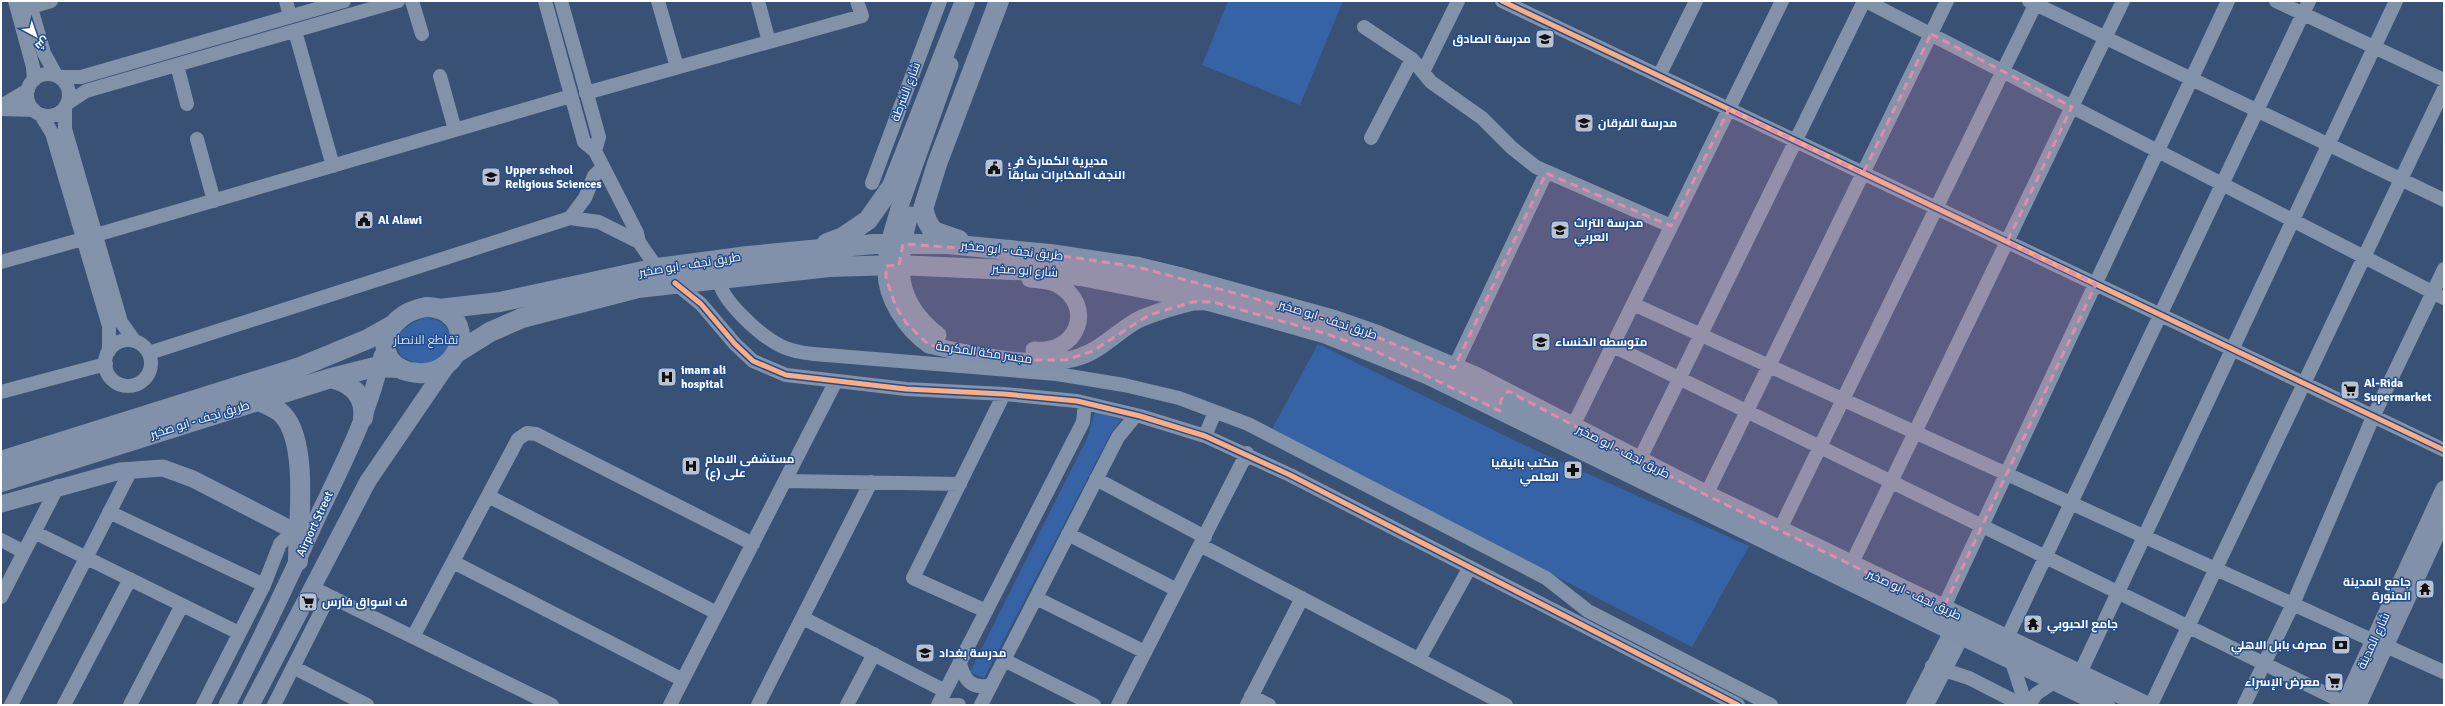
<svg xmlns="http://www.w3.org/2000/svg" width="2445" height="706" viewBox="0 0 2445 706" font-family="Signika,Cairo,sans-serif">
<style>
.green{fill:#3663a5}
.lines{fill:none;stroke-linecap:round;stroke-linejoin:round}
.minor{stroke:#8192a9;stroke-width:14}
.major{stroke:#8191a9;stroke-width:17}
.highway{stroke:#8191a9;stroke-width:20}
.major-bridge{stroke:#8191a9;stroke-width:17}
.cycleway-casing{stroke:#214c8e;stroke-width:8}
.cycleway{stroke:#ffac80;stroke-width:5}
.marked{fill:#e08cad;fill-opacity:0.2;stroke:#e08cad;stroke-width:3;stroke-dasharray:8 5;stroke-linejoin:round}
.labels{text-anchor:middle;dominant-baseline:central;stroke-width:3;stroke-linejoin:round;paint-order:stroke}
.poi-label{font-size:12px;font-weight:bold;fill:#fff;stroke:#214c8e;text-anchor:start}
.street-label{font-size:12px;fill:#fff;stroke:#214c8e}
.park-label{font-size:12px;fill:#d6e4f9;stroke:#214c8e}
</style>
<rect width="100%" height="100%" fill="#3a5176"/>
<path class="green" d="M 1228,1 L 1343,1 L 1300,105 L 1202,65 Z
M 425,318 C 451,319 460,344 438,359 C 432,363 424,363 417,364 L 401,356 C 389,336 408,323 425,318 Z
M 1318,344 L 1526,446 L 1749,546 L 1692,647 L 1272,429 Z
M 1095,411 L 1121,420 L 1111,433 L 984,678 L 970,672 L 1088,436 Z"/>
<g class="lines">
<path class="minor" d="M 15,1 L 33,67 L 34,80
M 29,1 L 44,53 L 56,75
M 286,1 L 290,16
M 412,1 L 422,34
M 545,1 L 584,142 L 595,151 L 637,233 L 639,242 L 657,268
M 561,1 L 599,137 L 595,151
M 658,1 L 677,67
M 758,1 L 769,42
M 1502,1 L 2444,450
M 1866,1 L 2444,298
M 2029,1 L 2444,200
M 2276,1 L 2444,80
M 31,7 L 51,1
M 1364,27 L 1412,59 L 1431,82 L 1482,118 L 1512,148 L 1536,167 L 1671,226
M 295,31 L 333,166
M 177,65 L 187,104
M 1423,72 L 1458,1
M27 95a21 21 0 1 1 42 0a21 21 0 1 1-42 0Z
M 440,76 L 455,130
M 1659,76 L 1696,1
M 60,77 L 81,77 L 344,1
M 586,93 L 862,16 L 857,1
M 68,103 L 86,91 L 398,1
M 1,106 L 28,90
M 65,107 L 65,129 L 121,322 L 134,340
M 1,109 L 34,110
M 41,115 L 52,133 L 109,326 L 109,351
M 1371,138 L 1412,59
M 197,139 L 214,201
M 872,183 L 940,1
M 570,218 L 585,198 L 594,176 L 603,167
M 96,235 L 571,96
M 1,262 L 83,239
M 719,279 C 720,300 762,337 781,346 C 791,351 803,353 814,354 L 1057,374 L 1124,385 L 1179,398 L 1248,424 L 1546,578 L 1588,611 L 1771,705
M 675,283 L 701,304 L 735,344 L 753,361 L 786,375 L 906,389 L 1004,394 L 1077,401 L 1140,416 L 1205,436 L 1290,475 L 1738,705
M 1633,304 L 2374,641
M105 363a23 23 0 1 1 46 0a23 23 0 1 1-46 0Z
M 1613,346 L 2345,703
M 149,353 L 570,218 L 599,222 L 639,242
M 1454,368 L 1546,173
M 1,392 L 106,364
M 1573,426 L 1782,1
M 1205,436 L 1215,412
M 1639,461 L 1864,1
M 1096,479 L 1205,537
M 785,481 L 960,484
M 1706,495 L 1947,1
M 488,496 L 717,613
M 109,512 L 264,585
M 1780,529 L 2037,1
M 34,532 L 239,633
M 1068,534 L 1177,590
M 1,540 L 24,552
M 1200,545 L 1506,705
M 453,562 L 683,680
M 1851,565 L 2123,1
M 311,587 L 552,705
M 1,597 L 58,486
M 1036,598 L 1145,652
M 1943,609 L 2228,1
M 986,611 L 913,578 L 1004,394
M 803,618 L 945,691
M 413,637 L 518,439 L 527,433 L 536,434 L 753,544
M 2007,638 L 2309,1
M 2386,646 L 2444,672
M 1419,659 L 1470,567
M 2011,659 L 2026,705
M 1004,660 L 1094,705
M 960,663 C 964,680 972,690 991,685
M 1932,666 L 1969,678 L 2022,705
M 293,667 L 367,705
M 2080,673 L 2396,1
M 1251,696 L 1269,705
M 11,705 L 131,470
M 64,705 L 130,579
M 130,705 L 182,605
M 203,705 L 264,585 L 280,544 L 285,539 L 298,537
M 274,705 L 329,596
M 670,705 L 836,381
M 758,705 L 871,482
M 847,705 L 874,654
M 938,705 L 1083,422 L 1085,403 L 1077,401
M 944,705 L 959,705
M 981,705 L 1118,437 L 1136,415 L 1140,416
M 1118,705 L 1247,453
M 1247,705 L 1302,598
M 1913,705 L 1952,629
M 1927,705 L 1963,635
M 2029,705 L 2036,694 L 2056,681
M 2151,705 L 2444,89
M 2244,705 L 2293,604 L 2373,417 L 2444,269"/>
<path class="major" d="M 899,209 L 950,65
M 1030,279 C 1038,280 1049,280 1057,284 C 1097,306 1077,355 1034,350
M 929,345 C 968,354 1041,370 1079,357 C 1101,350 1117,332 1136,321 C 1154,312 1174,307 1193,302 L 1201,302
M 1,504 L 120,471 L 163,468 L 193,479 L 298,533
M 227,705 C 259,643 289,580 318,516 C 343,464 370,412 382,356
M 251,705 L 368,481 L 450,361
M 2344,705 L 2444,489
M 2358,705 L 2444,518"/>
<path class="highway" d="M 959,240 L 933,231 L 927,221 L 923,209 L 937,164 L 999,1
M 827,243 L 843,237 L 868,220 L 892,186 L 965,1
M 426,307 C 478,308 466,377 417,373 C 370,369 378,315 426,307 Z
M 439,309 L 500,302 L 657,268 L 748,256 L 874,244 L 947,244 L 1050,254 L 1138,267 L 1179,277 L 1334,320 L 1377,335 L 1474,376 L 1706,495 L 2144,705
M 458,352 L 490,332 L 522,318 L 638,288 L 829,267 L 895,265 L 1037,271 L 1081,276 L 1213,302 L 1324,333 L 1429,375 L 2105,705
M 331,378 C 351,383 366,396 363,418
M 259,401 C 267,405 277,408 283,415 C 309,443 298,524 298,561
M 1,461 L 300,367 L 368,339 L 391,326
M 1,482 L 331,378 L 375,367 L 400,368"/>
<path class="major-bridge" d="M 899,209 C 893,229 886,249 886,269 C 885,298 906,329 929,345
M 910,215 C 896,264 894,301 938,335"/>
<g class="cycleway-casing">
<path id="cycleway" d="M 1502,1 L 2444,450
M 675,283 L 701,304 L 735,344 L 753,361 L 786,375 L 906,389 L 1004,394 L 1077,401 L 1140,416 L 1205,436 L 1290,475 L 1738,705"/>
</g>
<use href="#cycleway" class="cycleway"/>
</g>
<path class="marked" d="M 1931,34 L 2072,107 L 2007,242 L 2096,284 L 1943,609 L 1706,495 L 1508,391 L 1501,400 L 1500,411 L 1377,352 L 1324,333 L 1213,302 L 1193,302 L 1149,315 L 1093,351 L 1066,360 L 1014,360 L 929,345 L 907,324 L 896,307 L 886,278 L 886,266 L 899,265 L 903,244 L 1050,254 L 1138,267 L 1334,320 L 1454,368 L 1546,173 L 1671,226 L 1729,109 L 1863,173 Z"/>
<defs>
<g id="school-square" transform="scale(1)"><rect x="-9" y="-9" width="18" height="18" rx="4" fill="#bac2cf" stroke="#214c8e"/><path d="M0-5L7-2L0 1L-7-2ZM-4 1L0 2.5L4 1V4Q0 6-4 4Z" fill="#111"/></g>
<g id="civic-square" transform="scale(1)"><rect x="-9" y="-9" width="18" height="18" rx="4" fill="#bac2cf" stroke="#214c8e"/><path d="M-.6-6.5H3V-4.5H.6V-3L4-1V1h2V6H-6V1h2V-1L-.6-3ZM-1.2 2.5V6h2.4V2.5Z" fill="#111"/></g>
<g id="hospital-square" transform="scale(1)"><rect x="-9" y="-9" width="18" height="18" rx="4" fill="#bac2cf" stroke="#214c8e"/><path d="M-5-5h3v3.5h4V-5h3V5h-3V1.5h-4V5h-3Z" fill="#111"/></g>
<g id="supermarket-square" transform="scale(1)"><rect x="-9" y="-9" width="18" height="18" rx="4" fill="#bac2cf" stroke="#214c8e"/><path d="M-6-5.5h2.5l.6 2H6L4.5 2H-2.5L-4.4-4H-6ZM-1.5 3.2a1.3 1.3 0 1 0 .1 0ZM3 3.2a1.3 1.3 0 1 0 .1 0Z" fill="#111"/></g>
<g id="pharmacy-square" transform="scale(1)"><rect x="-9" y="-9" width="18" height="18" rx="4" fill="#bac2cf" stroke="#214c8e"/><path d="M-2-6h4v4h4v4h-4v4h-4v-4h-4v-4h4Z" fill="#111"/></g>
<g id="temple-square" transform="scale(1)"><rect x="-9" y="-9" width="18" height="18" rx="4" fill="#bac2cf" stroke="#214c8e"/><path d="M0-6L5-2H3V0L6.5 2.5H4V6H1.5V3h-3V6H-4V2.5H-6.5L-3 0V-2H-5Z" fill="#111"/></g>
<g id="bank-square" transform="scale(1)"><rect x="-9" y="-9" width="18" height="18" rx="4" fill="#bac2cf" stroke="#214c8e"/><path d="M-6-4H6V4H-6ZM0-2.3a2.3 2.3 0 1 0 0 4.6a2.3 2.3 0 1 0 0-4.6Z" fill="#111"/></g>
</defs>
<g fill-rule="evenodd">
<use href="#school-square" x="1545" y="39"/>
<use href="#school-square" x="1584" y="123"/>
<use href="#civic-square" x="994" y="168"/>
<use href="#school-square" x="491" y="177"/>
<use href="#civic-square" x="364" y="220"/>
<use href="#school-square" x="1560" y="230"/>
<use href="#school-square" x="1541" y="342"/>
<use href="#hospital-square" x="667" y="377"/>
<use href="#supermarket-square" x="2350" y="390"/>
<use href="#hospital-square" x="691" y="466"/>
<use href="#pharmacy-square" x="1573" y="470"/>
<use href="#temple-square" x="2425" y="589"/>
<use href="#supermarket-square" x="308" y="602"/>
<use href="#temple-square" x="2033" y="624"/>
<use href="#bank-square" x="2341" y="645"/>
<use href="#school-square" x="925" y="653"/>
<use href="#supermarket-square" x="2334" y="682"/>
</g>
<g class="labels">
<g class="poi-label">
<text x="1531" y="39" text-anchor="end">مدرسة الصادق</text>
<text x="1598" y="123">مدرسة الفرقان</text>
<text x="1008" y="161">مديرية الكمارگ في<tspan x="1008" dy="14">النجف المخابرات سابقآ</tspan></text>
<text x="505" y="170">Upper school<tspan x="505" dy="14">Religious Sciences</tspan></text>
<text x="378" y="220">Al Alawi</text>
<text x="1574" y="223">مدرسة التراث<tspan x="1574" dy="14">العربي</tspan></text>
<text x="1555" y="342">متوسطه الخنساء</text>
<text x="681" y="370">imam ali<tspan x="681" dy="14">hospital</tspan></text>
<text x="2364" y="383">Al-Rida<tspan x="2364" dy="14">Supermarket</tspan></text>
<text x="705" y="459">مستشفی الامام<tspan x="705" dy="14">علی (ع)</tspan></text>
<text x="1559" y="463" text-anchor="end">مكتب بانيقيا<tspan x="1559" dy="14">العلمي</tspan></text>
<text x="2411" y="582" text-anchor="end">جامع المدينة<tspan x="2411" dy="14">المنورة</tspan></text>
<text x="322" y="602">ف اسواق فارس</text>
<text x="2047" y="624">جامع الحبوبي</text>
<text x="2327" y="645" text-anchor="end">مصرف بابل الاهلي</text>
<text x="939" y="653">مدرسة بغداد</text>
<text x="2320" y="682" text-anchor="end">معرض الإسراء</text>
</g>
<g class="street-label">
<text transform="translate(906 92) rotate(-69)">شارع الشرطة</text>
<text transform="translate(1012 251) rotate(6)">طريق نجف - ابو صخير</text>
<text transform="translate(690 265) rotate(-9)">طريق نجف - ابو صخير</text>
<text transform="translate(1025 271) rotate(4)">شارع ابو صخير</text>
<text transform="translate(1328 320) rotate(18)">طريق نجف - ابو صخير</text>
<text transform="translate(984 353) rotate(8)">مجسر مكة المكرمة</text>
<text transform="translate(200 420) rotate(-17)">طريق نجف - ابو صخير</text>
<text transform="translate(1623 452) rotate(27)">طريق نجف - ابو صخير</text>
<text transform="translate(315 524) rotate(-65)">Airport Street</text>
<text transform="translate(1914 595) rotate(25)">طريق نجف - ابو صخير</text>
<text transform="translate(2374 641) rotate(-65)">شارع المدينة</text>
</g>
<g class="park-label">
<text x="426" y="340">تقاطع الانصار</text>
</g>
</g>
<rect width="2445" height="706" fill="none" stroke="#ffffff" stroke-width="4"/>
<g transform="translate(36 36) rotate(140)" stroke="#214c8e" stroke-width="3" paint-order="stroke">
<path d="M0-3L7 15L0 10L-7 15Z" fill="#ffffff"/>
<text y="-6" font-size="11" font-weight="bold" text-anchor="middle" fill="#ffffff">ش</text>
</g>
</svg>
